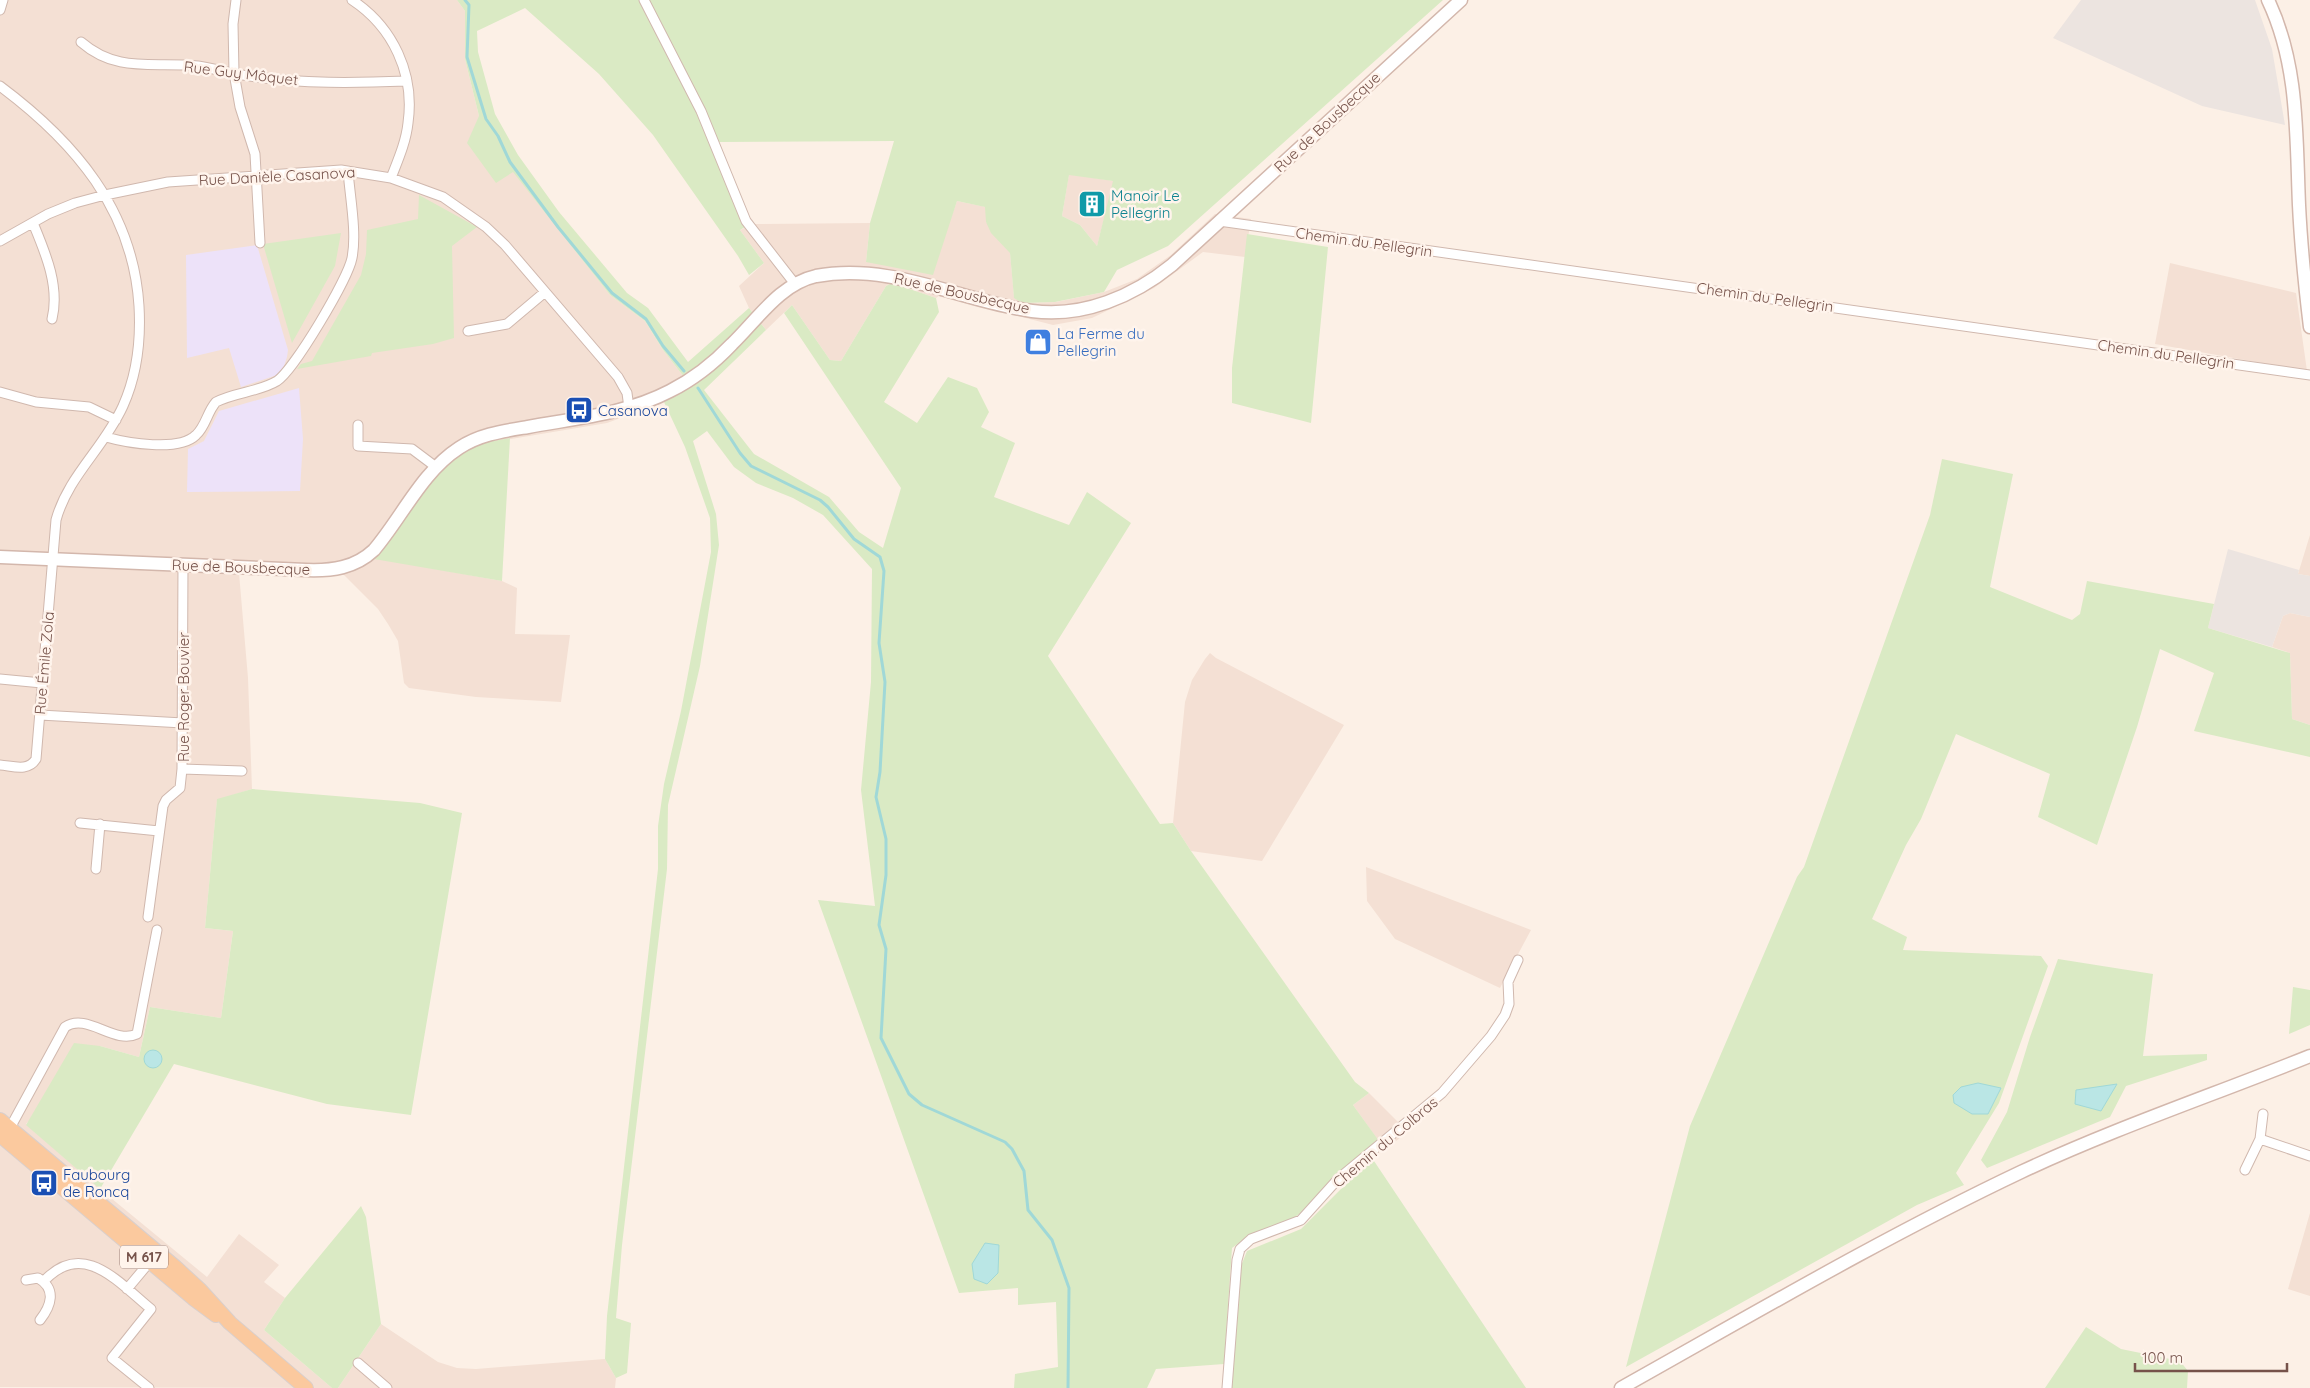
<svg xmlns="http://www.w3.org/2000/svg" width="2310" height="1388" viewBox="0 0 2310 1388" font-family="Quicksand,sans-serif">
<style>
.residential{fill:#f4e0d4}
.industrial{fill:#ece4e0}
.education{fill:#ede2f9}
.green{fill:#daeac4;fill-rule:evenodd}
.water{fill:#bae6e5;stroke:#a0d8d7}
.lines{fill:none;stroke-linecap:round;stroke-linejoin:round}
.stream{stroke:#a0d8d7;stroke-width:3}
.street-casing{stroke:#d0b8ae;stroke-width:11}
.secondary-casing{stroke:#d3b7ac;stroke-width:15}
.primary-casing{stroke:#d9cfcc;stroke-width:16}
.street{stroke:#fff;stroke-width:9}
.secondary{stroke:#fff;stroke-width:12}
.primary{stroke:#fbc99e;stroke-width:14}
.labels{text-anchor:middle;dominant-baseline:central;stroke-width:5;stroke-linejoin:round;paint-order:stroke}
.shield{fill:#fff4ec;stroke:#9f837b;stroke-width:1}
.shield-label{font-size:14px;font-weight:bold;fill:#76524a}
.street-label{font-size:15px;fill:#76524a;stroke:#fff4ec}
.culture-label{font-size:15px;fill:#0d838f;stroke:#fff4ec;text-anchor:start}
.shop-label{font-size:15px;fill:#366cbe;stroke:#fff4ec;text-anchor:start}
.transit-label{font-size:15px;fill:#164399;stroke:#fff4ec;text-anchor:start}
</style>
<rect width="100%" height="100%" fill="#fcf0e6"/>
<path class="residential" d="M 0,0 L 457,0 L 465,11 L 465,59 L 479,116 L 513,171 L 610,295 L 645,321 L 663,350 L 691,386 L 664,402 L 607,423 L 481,444 L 454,459 L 432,483 L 375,558 L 502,581 L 517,588 L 515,634 L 570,635 L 561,702 L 476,697 L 409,688 L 404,683 L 398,641 L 388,624 L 378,609 L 344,575 L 239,573 L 248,678 L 252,789 L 217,800 L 205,928 L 233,931 L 221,1018 L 150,1007 L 139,1057 L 100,1046 L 26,1124 L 100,1189 L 207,1277 L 239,1234 L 279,1265 L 264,1282 L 285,1298 L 264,1330 L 332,1388 L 0,1387 Z
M 1069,174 L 1114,181 L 1097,246 L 1080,225 L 1062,216 Z
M 957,201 L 986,207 L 986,222 L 1010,252 L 1014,297 L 1022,303 L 1056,302 L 1104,292 L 1137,279 L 1171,255 L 1215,214 L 1251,219 L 1245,257 L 1203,252 L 1154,288 L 1092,318 L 1053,325 L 939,296 L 936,298 L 892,283 L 886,286 L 841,361 L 830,360 L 792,305 L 766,330 L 749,308 L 739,286 L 764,263 L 740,230 L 753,224 L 870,223 L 866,262 L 948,226 Z
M 2170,263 L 2296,293 L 2307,371 L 2155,344 Z
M 2310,535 L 2310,576 L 2298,574 Z
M 2290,613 L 2310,617 L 2310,725 L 2292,719 L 2290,653 L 2272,647 L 2283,616 Z
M 1210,653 L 1216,658 L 1344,725 L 1262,861 L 1191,851 L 1173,823 L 1185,702 L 1192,680 L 1205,659 Z
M 1366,867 L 1531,930 L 1500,988 L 1395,939 L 1367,901 Z
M 1369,1093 L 1398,1122 L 1405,1121 L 1412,1128 L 1385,1150 L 1353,1105 Z
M 2310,1213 L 2310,1296 L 2288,1289 Z
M 381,1324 L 438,1362 L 457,1368 L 476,1369 L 605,1359 L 616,1378 L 615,1388 L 338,1388 Z"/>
<path class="industrial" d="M 2081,0 L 2255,0 L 2272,49 L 2285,125 L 2202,106 L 2053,38 Z
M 2228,549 L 2299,570 L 2298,574 L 2310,576 L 2310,617 L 2290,613 L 2283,616 L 2272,647 L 2208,628 Z"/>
<path class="education" d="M 257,245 L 288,350 L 287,357 L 284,366 L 277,375 L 241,387 L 229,348 L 187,358 L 186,255 Z
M 299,388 L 303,439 L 300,491 L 187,492 L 188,449 L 204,441 L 219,411 Z"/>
<path class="green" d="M 457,0 L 1443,0 L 1168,246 L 1117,270 L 1104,292 L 1055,302 L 1022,303 L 1014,298 L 1010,253 L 991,233 L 986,222 L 985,207 L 957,201 L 933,275 L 866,262 L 870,223 L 894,141 L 719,142 L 712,145 L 745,227 L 740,230 L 764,263 L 749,275 L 738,256 L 653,135 L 599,74 L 525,8 L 477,31 L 478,52 L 495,114 L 518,155 L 559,212 L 627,293 L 648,308 L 688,362 L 749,308 L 766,330 L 704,390 L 754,454 L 829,497 L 859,532 L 883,548 L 901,488 L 784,313 L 792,305 L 830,360 L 841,361 L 886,286 L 892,283 L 936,298 L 939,312 L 884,402 L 917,423 L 948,377 L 977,388 L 989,412 L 981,427 L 1015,443 L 994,497 L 1069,525 L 1087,492 L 1131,523 L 1048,656 L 1160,824 L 1173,823 L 1191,851 L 1355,1082 L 1369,1093 L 1353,1105 L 1379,1141 C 1352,1166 1317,1206 1285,1223 C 1265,1233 1253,1231 1232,1248 L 1224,1364 L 1156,1369 L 1147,1388 L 1014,1388 L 1015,1374 L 1058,1367 L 1056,1302 L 1018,1305 L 1018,1288 L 959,1293 L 818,900 L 875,906 L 861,790 L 871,682 L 872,569 L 823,515 L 793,498 L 756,483 L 734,467 L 707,431 L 693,441 L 716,514 L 719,545 L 700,666 L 668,805 L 667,869 L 622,1245 L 616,1318 L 631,1323 L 627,1373 L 616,1378 L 605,1359 L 607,1316 L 658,869 L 658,826 L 664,784 L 681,711 L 711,552 L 710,518 L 685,447 L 664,402 L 691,386 L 663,350 L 645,321 L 610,295 L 513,172 L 496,183 L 467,143 L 479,116 L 465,59 L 465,11 ZM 1069,175 L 1113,181 L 1097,246 L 1080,225 L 1062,216 Z
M 419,195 L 477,227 L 452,246 L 454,338 L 433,344 L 372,353 L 371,356 L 297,369 L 301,364 L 312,361 L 361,275 L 366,254 L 367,230 L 418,219 Z
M 341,233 L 335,266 L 292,343 L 263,244 Z
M 1247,234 L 1328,247 L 1311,423 L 1232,403 L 1232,368 Z
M 510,438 L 502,581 L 374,559 C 403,521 435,464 480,444 C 489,441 501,440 510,438 Z
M 1942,459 L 2013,474 L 1990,587 L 2072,620 L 2080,614 L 2087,581 L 2214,604 L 2208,628 L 2290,653 L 2292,719 L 2310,725 L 2310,757 L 2194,731 L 2214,673 L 2160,649 L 2137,727 L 2097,845 L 2038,817 L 2050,774 L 1956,734 L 1921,819 L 1906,845 L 1872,919 L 1907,937 L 1903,950 L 2041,956 L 2048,966 L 1999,1103 L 1956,1173 L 1964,1185 L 1917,1205 L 1626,1367 L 1690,1126 L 1797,877 L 1804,867 L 1930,515 Z
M 252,789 L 420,803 L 462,813 L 411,1115 L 327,1104 L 174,1064 L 100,1189 L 26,1125 L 74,1043 L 100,1046 L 139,1057 L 150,1007 L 221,1018 L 233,931 L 205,928 L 217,799 Z
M 2058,959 L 2153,974 L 2143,1056 L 2207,1054 L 2207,1060 L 2126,1086 L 2110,1117 L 1987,1168 L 1981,1160 L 2007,1112 L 2030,1037 Z
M 2293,987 L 2310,990 L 2310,1025 L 2289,1034 Z
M 1372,1158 L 1526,1388 L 1231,1388 L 1241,1266 L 1247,1251 L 1301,1229 Z
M 361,1206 L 366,1217 L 381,1324 L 338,1388 L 332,1388 L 264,1330 L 285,1298 Z
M 2086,1327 L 2121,1349 L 2180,1361 L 2188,1371 L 2187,1388 L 2045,1388 Z"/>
<path class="water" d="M144 1059a9 9 0 1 1 18 0a9 9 0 1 1-18 0Z
M 1978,1083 L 2001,1088 L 1988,1114 L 1972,1114 L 1954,1103 L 1953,1095 L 1961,1087 Z
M 2117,1084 L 2101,1111 L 2075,1104 L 2076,1090 Z
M 985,1243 L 999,1245 L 998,1273 L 987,1284 L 974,1279 L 972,1264 Z"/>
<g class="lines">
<path class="stream" d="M 465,0 L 469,5 L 467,57 L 486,119 L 498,136 L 510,162 L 558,227 L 612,293 L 646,319 L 663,346 L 684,371
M 698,388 L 740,453 L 751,466 L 820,500 L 828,507 L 854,539 L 880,557 L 884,571 L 879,643 L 885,682 L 880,772 L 876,797 L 886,839 L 886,875 L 879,925 L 886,949 L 881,1038 L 909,1094 L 922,1105 L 1005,1142 L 1012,1149 L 1024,1171 L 1028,1210 L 1052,1240 L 1069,1288 L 1068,1388"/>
<g class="street-casing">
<path id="street" d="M 236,0 L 233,24 L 234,73 L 240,107 L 255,154 L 260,243
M 352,0 C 393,27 415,74 408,123 C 406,142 398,160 391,178
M 644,0 L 701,111 L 746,221 L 795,284
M 0,10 L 3,0
M 81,42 C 118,74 154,61 198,66 C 216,69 233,74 250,76 C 302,84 355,83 407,81
M 0,86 C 75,142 133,210 139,306 C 141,341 137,375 123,406 C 104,448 68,476 56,520 L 36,759 C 28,772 13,766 0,765
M 1219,221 L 2310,375
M 33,223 C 45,252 60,286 52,319
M 0,241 L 48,214 L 75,203 L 105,195 L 168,182 L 341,170 L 391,178 L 443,197 L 486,227 L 505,245 L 618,377 L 627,393 L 629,408
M 468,331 L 507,324 L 545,292
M 0,392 L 36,402 L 89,407 L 116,420
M 358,425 L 358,446 L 412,449 L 436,467
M 106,437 C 127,443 179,452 196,435 C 206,426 207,412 216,402 C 235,392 259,392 277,381 C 294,370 348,279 352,258 C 357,233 350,197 348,171
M 183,565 L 182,769 L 242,771
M 0,679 L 42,683
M 40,715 L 183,723
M 80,823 L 159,831
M 96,869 L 100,824
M 148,917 L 163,806 L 166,800 L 180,788 L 182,769
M 2263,1114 L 2260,1139 L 2310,1156
M 10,1128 L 65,1027 C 87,1012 114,1045 137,1034 L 157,930
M 2245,1170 L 2260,1139
M 26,1280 L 38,1278 C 57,1289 51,1306 40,1320
M 44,1281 C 83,1239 118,1282 151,1309 L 112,1358 L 149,1388
M 127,1289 L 153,1258
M 358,1363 L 387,1388
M 1227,1388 L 1237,1260 L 1240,1249 L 1251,1239 L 1301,1220 L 1338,1179 L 1442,1093 L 1491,1036 L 1505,1015 L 1509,1004 L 1508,982 L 1518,960"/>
</g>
<g class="secondary-casing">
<path id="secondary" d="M 2268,0 C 2299,65 2296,136 2299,205 C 2301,246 2305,286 2310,327
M 0,557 L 306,570 C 332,571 355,568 374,550 C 402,517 422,472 459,448 C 480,434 504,431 528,427 C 577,418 626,414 670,391 C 694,379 714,363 732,344 C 757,320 780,284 816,276 C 892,262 960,301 1032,311 C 1083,318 1134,296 1172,265 L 1461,0
M 1621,1388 C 1753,1314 1884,1237 2021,1172 C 2115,1128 2213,1095 2310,1056"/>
</g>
<g class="primary-casing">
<path id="primary" d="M 0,1120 L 175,1267 L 200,1290 L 230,1323 L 306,1388
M 0,1135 L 193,1298 L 216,1315"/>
</g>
<use href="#street" class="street"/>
<use href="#secondary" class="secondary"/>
<use href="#primary" class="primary"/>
</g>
<defs>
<g id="building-square" transform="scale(1.4375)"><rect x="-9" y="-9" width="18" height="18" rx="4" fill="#0f9aa8" stroke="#fff4ec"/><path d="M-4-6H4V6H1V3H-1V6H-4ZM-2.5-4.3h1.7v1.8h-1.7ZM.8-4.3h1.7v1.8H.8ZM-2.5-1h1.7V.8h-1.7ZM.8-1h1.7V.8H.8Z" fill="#fff"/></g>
<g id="shop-square" transform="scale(1.4375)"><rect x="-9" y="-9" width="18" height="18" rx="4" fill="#3f7fe0" stroke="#fff4ec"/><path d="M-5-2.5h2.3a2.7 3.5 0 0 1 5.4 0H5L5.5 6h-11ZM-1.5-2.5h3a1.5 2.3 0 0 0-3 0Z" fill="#fff"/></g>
<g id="bus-square" transform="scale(1.4375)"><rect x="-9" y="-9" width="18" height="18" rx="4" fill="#1a4fb4" stroke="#fff4ec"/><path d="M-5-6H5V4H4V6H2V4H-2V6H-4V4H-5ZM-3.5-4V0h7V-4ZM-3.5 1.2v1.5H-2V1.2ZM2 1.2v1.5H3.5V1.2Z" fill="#fff"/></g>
</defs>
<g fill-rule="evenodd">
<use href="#building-square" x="1092" y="204"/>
<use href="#shop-square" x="1038" y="342"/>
<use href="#bus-square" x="579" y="410"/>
<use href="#bus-square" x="44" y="1183"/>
</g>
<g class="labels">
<rect class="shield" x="120" y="1245.5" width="48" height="23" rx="4"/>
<g class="shield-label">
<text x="144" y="1257">M 617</text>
</g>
<g class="street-label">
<text transform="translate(241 73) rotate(7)">Rue Guy Môquet</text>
<text transform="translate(1327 122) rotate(-43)">Rue de Bousbecque</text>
<text transform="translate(277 176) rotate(-3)">Rue Danièle Casanova</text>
<text transform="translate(1364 242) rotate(8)">Chemin du Pellegrin</text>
<text transform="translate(962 293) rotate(13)">Rue de Bousbecque</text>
<text transform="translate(1765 297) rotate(8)">Chemin du Pellegrin</text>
<text transform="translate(2166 354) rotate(8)">Chemin du Pellegrin</text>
<text transform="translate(241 567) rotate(2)">Rue de Bousbecque</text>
<text transform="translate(44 663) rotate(-85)">Rue Émile Zola</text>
<text transform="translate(183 697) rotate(-90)">Rue Roger Bouvier</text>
<text transform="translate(1385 1142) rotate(-40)">Chemin du Colbras</text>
</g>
<g class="culture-label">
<text x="1111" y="195">Manoir Le<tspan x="1111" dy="17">Pellegrin</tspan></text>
</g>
<g class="shop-label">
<text x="1057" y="333">La Ferme du<tspan x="1057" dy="17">Pellegrin</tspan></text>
</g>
<g class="transit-label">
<text x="598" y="410">Casanova</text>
<text x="63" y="1174">Faubourg<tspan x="63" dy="17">de Roncq</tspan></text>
</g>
</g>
<path d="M2135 1363v8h152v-8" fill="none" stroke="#76524a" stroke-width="2.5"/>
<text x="2142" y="1363" font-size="15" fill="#76524a" stroke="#fff4ec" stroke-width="4" paint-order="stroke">100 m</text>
</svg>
